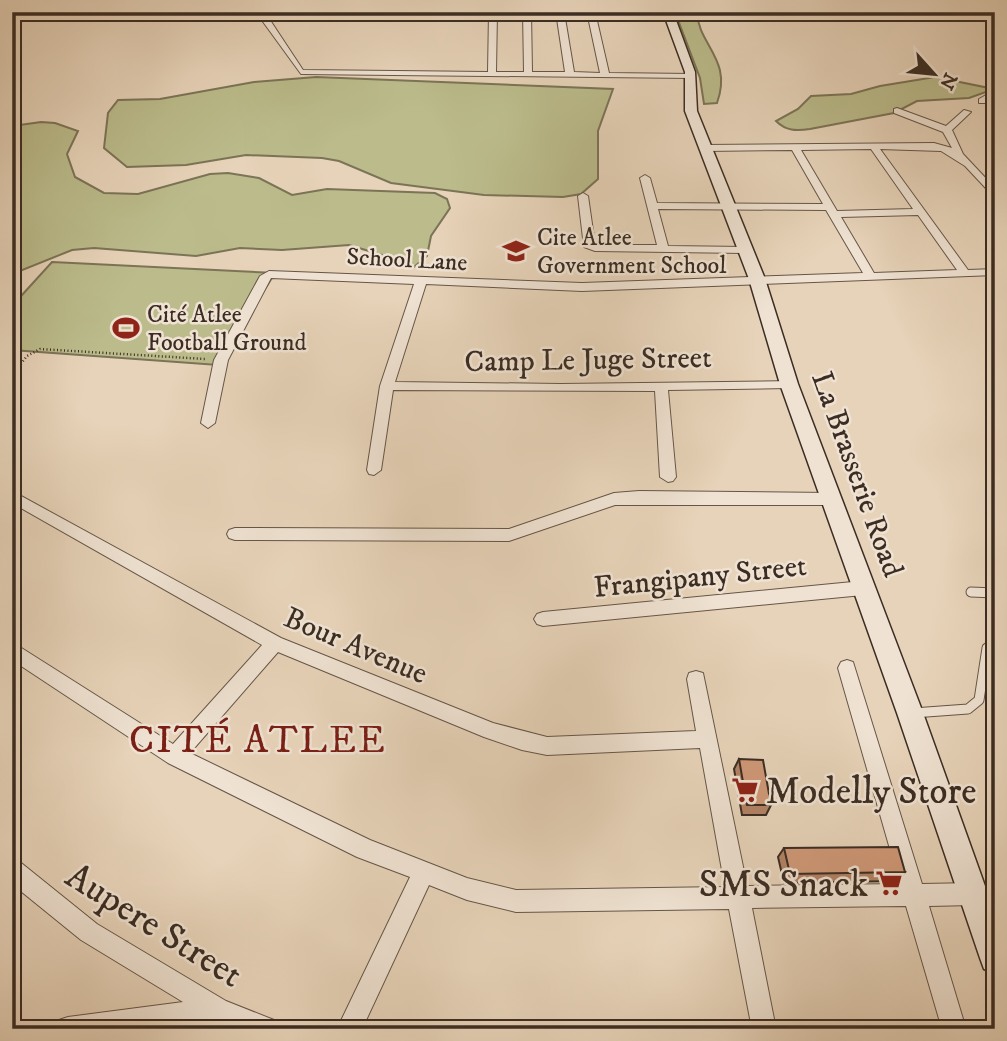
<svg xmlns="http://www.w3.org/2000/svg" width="1007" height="1041" viewBox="0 0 1007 1041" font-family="'IM FELL DW Pica',serif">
	<rect width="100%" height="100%" fill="#e7d3b9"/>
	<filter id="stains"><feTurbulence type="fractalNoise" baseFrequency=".00286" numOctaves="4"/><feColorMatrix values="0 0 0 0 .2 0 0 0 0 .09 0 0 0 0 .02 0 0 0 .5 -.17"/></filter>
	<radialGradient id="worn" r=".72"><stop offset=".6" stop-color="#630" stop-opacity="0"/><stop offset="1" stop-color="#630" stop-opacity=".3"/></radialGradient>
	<!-- green -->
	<g fill="#bbbb8b" stroke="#7b7457" stroke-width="2">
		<path d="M675 12H697C698 45 733 59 717 103L704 104 700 78Z"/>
		<polygon points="316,77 613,89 598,131 598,179 581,194 563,197 484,195 391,183 339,161 322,158 246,155 186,165 127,167 104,148 108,113 118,100 160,99 254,82"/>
		<path d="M935 77 989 88 986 92 969 98 917 101 894 113 810 129C796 131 786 131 776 121L798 109 811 96 851 94 880 86Z"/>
		<polygon points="41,122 55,123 78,131 67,154 75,177 104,193 138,194 210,174 228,173 259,178 292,195 327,189 435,193 447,199 450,208 431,236 427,256 414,267 392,264 382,255 349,245 282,250 240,248 196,256 94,248 72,250 15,273 12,272 12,126"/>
		<polygon points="52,262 275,273 218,365 12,350 12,306"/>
	</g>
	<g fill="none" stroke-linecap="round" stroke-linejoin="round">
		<!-- service casing -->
		<g stroke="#665648" stroke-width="11">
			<g id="service">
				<polyline points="971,592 995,593"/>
				<polyline points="913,713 968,709 979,700 987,648 995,643"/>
			</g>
		</g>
		<!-- minor casing -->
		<g stroke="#665648" stroke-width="2">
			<g id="minor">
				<polygon points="489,12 497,12 496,72 524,72 523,12 531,12 532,72 565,72 556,12 564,12 574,72 600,73 587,12 595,12 609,73 691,74 695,76 691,78 301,74 261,19 268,17 303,70 488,72"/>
				<polygon points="995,90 995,96 985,103 979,103 979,99"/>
				<path d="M897 108 946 126 964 110 971 112 952 130 963 154 995 188V198L965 166 941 151 880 149 968 270 995 269V275L582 291 426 284 395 382 561 384 794 381 796 384 789 388 668 390 676 477 673 481 668 482 660 477 655 391 393 390 381 470 374 475 369 474 367 470 380 386 414 284 271 278 228 360 215 423 208 428 201 423 214 360 260 276 269 271 582 283 863 273 826 210 658 209 668 246 745 247 751 250 745 253 595 251 584 247 578 196 583 193 588 196 595 245H657L640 178 645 175 650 178 657 203 823 204 792 150 705 151 700 148 705 145 934 143 952 148 943 132 894 113V109ZM871 149 913 209 837 211 801 150ZM918 215 957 270 874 273 841 217Z"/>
				<path d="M12 491 281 638 493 723 547 737 696 731 687 679 689 673 696 671 703 673 747 886 900 884 838 668 841 662 847 660 853 662 922 884 974 883 982 886 985 894 982 902 974 905 929 906 966 1029H942L906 906 752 908 776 1029H752L729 909 516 912 467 900 429 885 362 1029H337L410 877 357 857 168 763 12 660V642L173 744 262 645 12 503ZM278 652 484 737 522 750 547 755 700 748 725 887 516 890 467 878 370 840 190 753Z"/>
				<polygon points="639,491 831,493 839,499 831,505 615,505 509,541 235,540 229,538 227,534 229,530 235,528 509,529 614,493"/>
				<polygon points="863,581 869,583 871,588 869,593 863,595 543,626 537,624 534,619 537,614 543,612"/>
				<polygon points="12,859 20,862 97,924 226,1001 274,1020 277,1029 236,1029 218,1021 160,1029 56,1029 59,1020 68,1017 183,1002 81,940 12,884"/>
			</g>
		</g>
		<!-- secondary casing -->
		<g stroke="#3b2d23" stroke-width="3">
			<polygon id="secondary" points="663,12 673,12 695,72 697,111 765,279 798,384 923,713 995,914 995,973 984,969 980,958 897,713 780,384 749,279 685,111 685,72"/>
		</g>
		<!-- path -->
		<polyline stroke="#3b2d23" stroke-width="2.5" stroke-dasharray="1 2.5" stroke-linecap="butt" points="12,375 27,356 40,349 205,359"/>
		<!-- service -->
		<use href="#service" stroke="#efe2d2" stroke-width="9"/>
		<!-- minor -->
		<use href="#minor" fill="#efe2d2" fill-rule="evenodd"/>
		<!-- secondary -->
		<use href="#secondary" fill="#efe2d2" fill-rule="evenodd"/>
	</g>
	<!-- wall -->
	<g fill="#b28366" stroke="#3b2d23" stroke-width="2">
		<polygon points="739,759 771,805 766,815 742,815 734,769"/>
		<polygon points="784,848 905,872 897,881 784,883 778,857"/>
	</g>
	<!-- building -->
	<g fill="#cf9877" stroke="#3b2d23" stroke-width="2">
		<polygon points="739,759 763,760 771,805 747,805"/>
		<polygon points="898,847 905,872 790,874 784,848"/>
	</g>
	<!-- icons -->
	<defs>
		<g id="school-bare" transform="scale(2.1)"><path d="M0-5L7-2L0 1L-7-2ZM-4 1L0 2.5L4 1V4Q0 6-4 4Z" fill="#8f2418" stroke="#efe2d2" stroke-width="2.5" paint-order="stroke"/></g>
		<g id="stadium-bare" transform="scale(2.1)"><path d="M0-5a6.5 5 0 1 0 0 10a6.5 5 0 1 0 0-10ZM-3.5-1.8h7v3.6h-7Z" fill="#8f2418" stroke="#efe2d2" stroke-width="2.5" paint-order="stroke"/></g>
		<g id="supermarket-bare" transform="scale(2.1)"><path d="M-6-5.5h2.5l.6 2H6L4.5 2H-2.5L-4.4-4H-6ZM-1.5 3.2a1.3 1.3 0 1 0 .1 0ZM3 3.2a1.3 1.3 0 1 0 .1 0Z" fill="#8f2418" stroke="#efe2d2" stroke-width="2.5" paint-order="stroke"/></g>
	</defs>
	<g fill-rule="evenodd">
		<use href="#school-bare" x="516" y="251"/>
		<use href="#stadium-bare" x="126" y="328"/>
		<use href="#supermarket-bare" x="745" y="790"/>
		<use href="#supermarket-bare" x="889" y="883"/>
	</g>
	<g text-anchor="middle" stroke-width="5" stroke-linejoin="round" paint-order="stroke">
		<!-- far-poi labels -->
		<g font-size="24" fill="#3b2d23" stroke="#efe2d2" text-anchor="start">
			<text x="537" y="245">Cite Atlee<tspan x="537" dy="28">Government School</tspan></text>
			<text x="147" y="322">Cité Atlee<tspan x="147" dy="28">Football Ground</tspan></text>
		</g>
		<!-- far-street labels -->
		<g font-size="24" fill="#3b2d23" stroke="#efe2d2">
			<text transform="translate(407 259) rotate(3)" y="8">School Lane</text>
		</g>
		<!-- street labels -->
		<g font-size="30" fill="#3b2d23" stroke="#efe2d2">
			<text transform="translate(588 359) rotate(-1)" y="10">Camp Le Juge Street</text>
			<text transform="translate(858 474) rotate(70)" y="10">La Brasserie Road</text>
			<text transform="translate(700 576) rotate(-6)" y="10">Frangipany Street</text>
			<text transform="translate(356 645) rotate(23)" y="10">Bour Avenue</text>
		</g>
		<!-- near-poi labels -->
		<g font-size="37" fill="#3b2d23" stroke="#efe2d2" text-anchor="start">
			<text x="766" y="803">Modelly Store</text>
			<text x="868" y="896" text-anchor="end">SMS Snack</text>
		</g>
		<!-- near-street labels -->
		<g font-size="37" fill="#3b2d23" stroke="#efe2d2">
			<text transform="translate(155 924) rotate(32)" y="13">Aupere Street</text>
		</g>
		<!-- near-neighbourhood labels -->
		<g font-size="38" letter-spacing="2" fill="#7a1f14" stroke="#efe2d2">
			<text x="258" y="752">CITÉ ATLEE</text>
		</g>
	</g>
	<!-- margin -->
	<rect width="1007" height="1041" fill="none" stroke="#e7d3b9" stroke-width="42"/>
	<rect x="14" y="14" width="979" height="1013" fill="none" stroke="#3b2d23" stroke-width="3.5"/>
	<rect x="21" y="21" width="965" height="999" fill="none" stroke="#3b2d23" stroke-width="2"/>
	<!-- north arrow -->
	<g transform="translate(934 74) rotate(117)" stroke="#efe2d2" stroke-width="5" paint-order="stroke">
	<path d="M0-5L12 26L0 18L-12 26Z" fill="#3b2d23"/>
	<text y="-10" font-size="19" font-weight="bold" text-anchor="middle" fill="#3b2d23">N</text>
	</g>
	<rect width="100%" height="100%" filter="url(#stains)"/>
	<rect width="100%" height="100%" fill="url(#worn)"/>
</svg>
